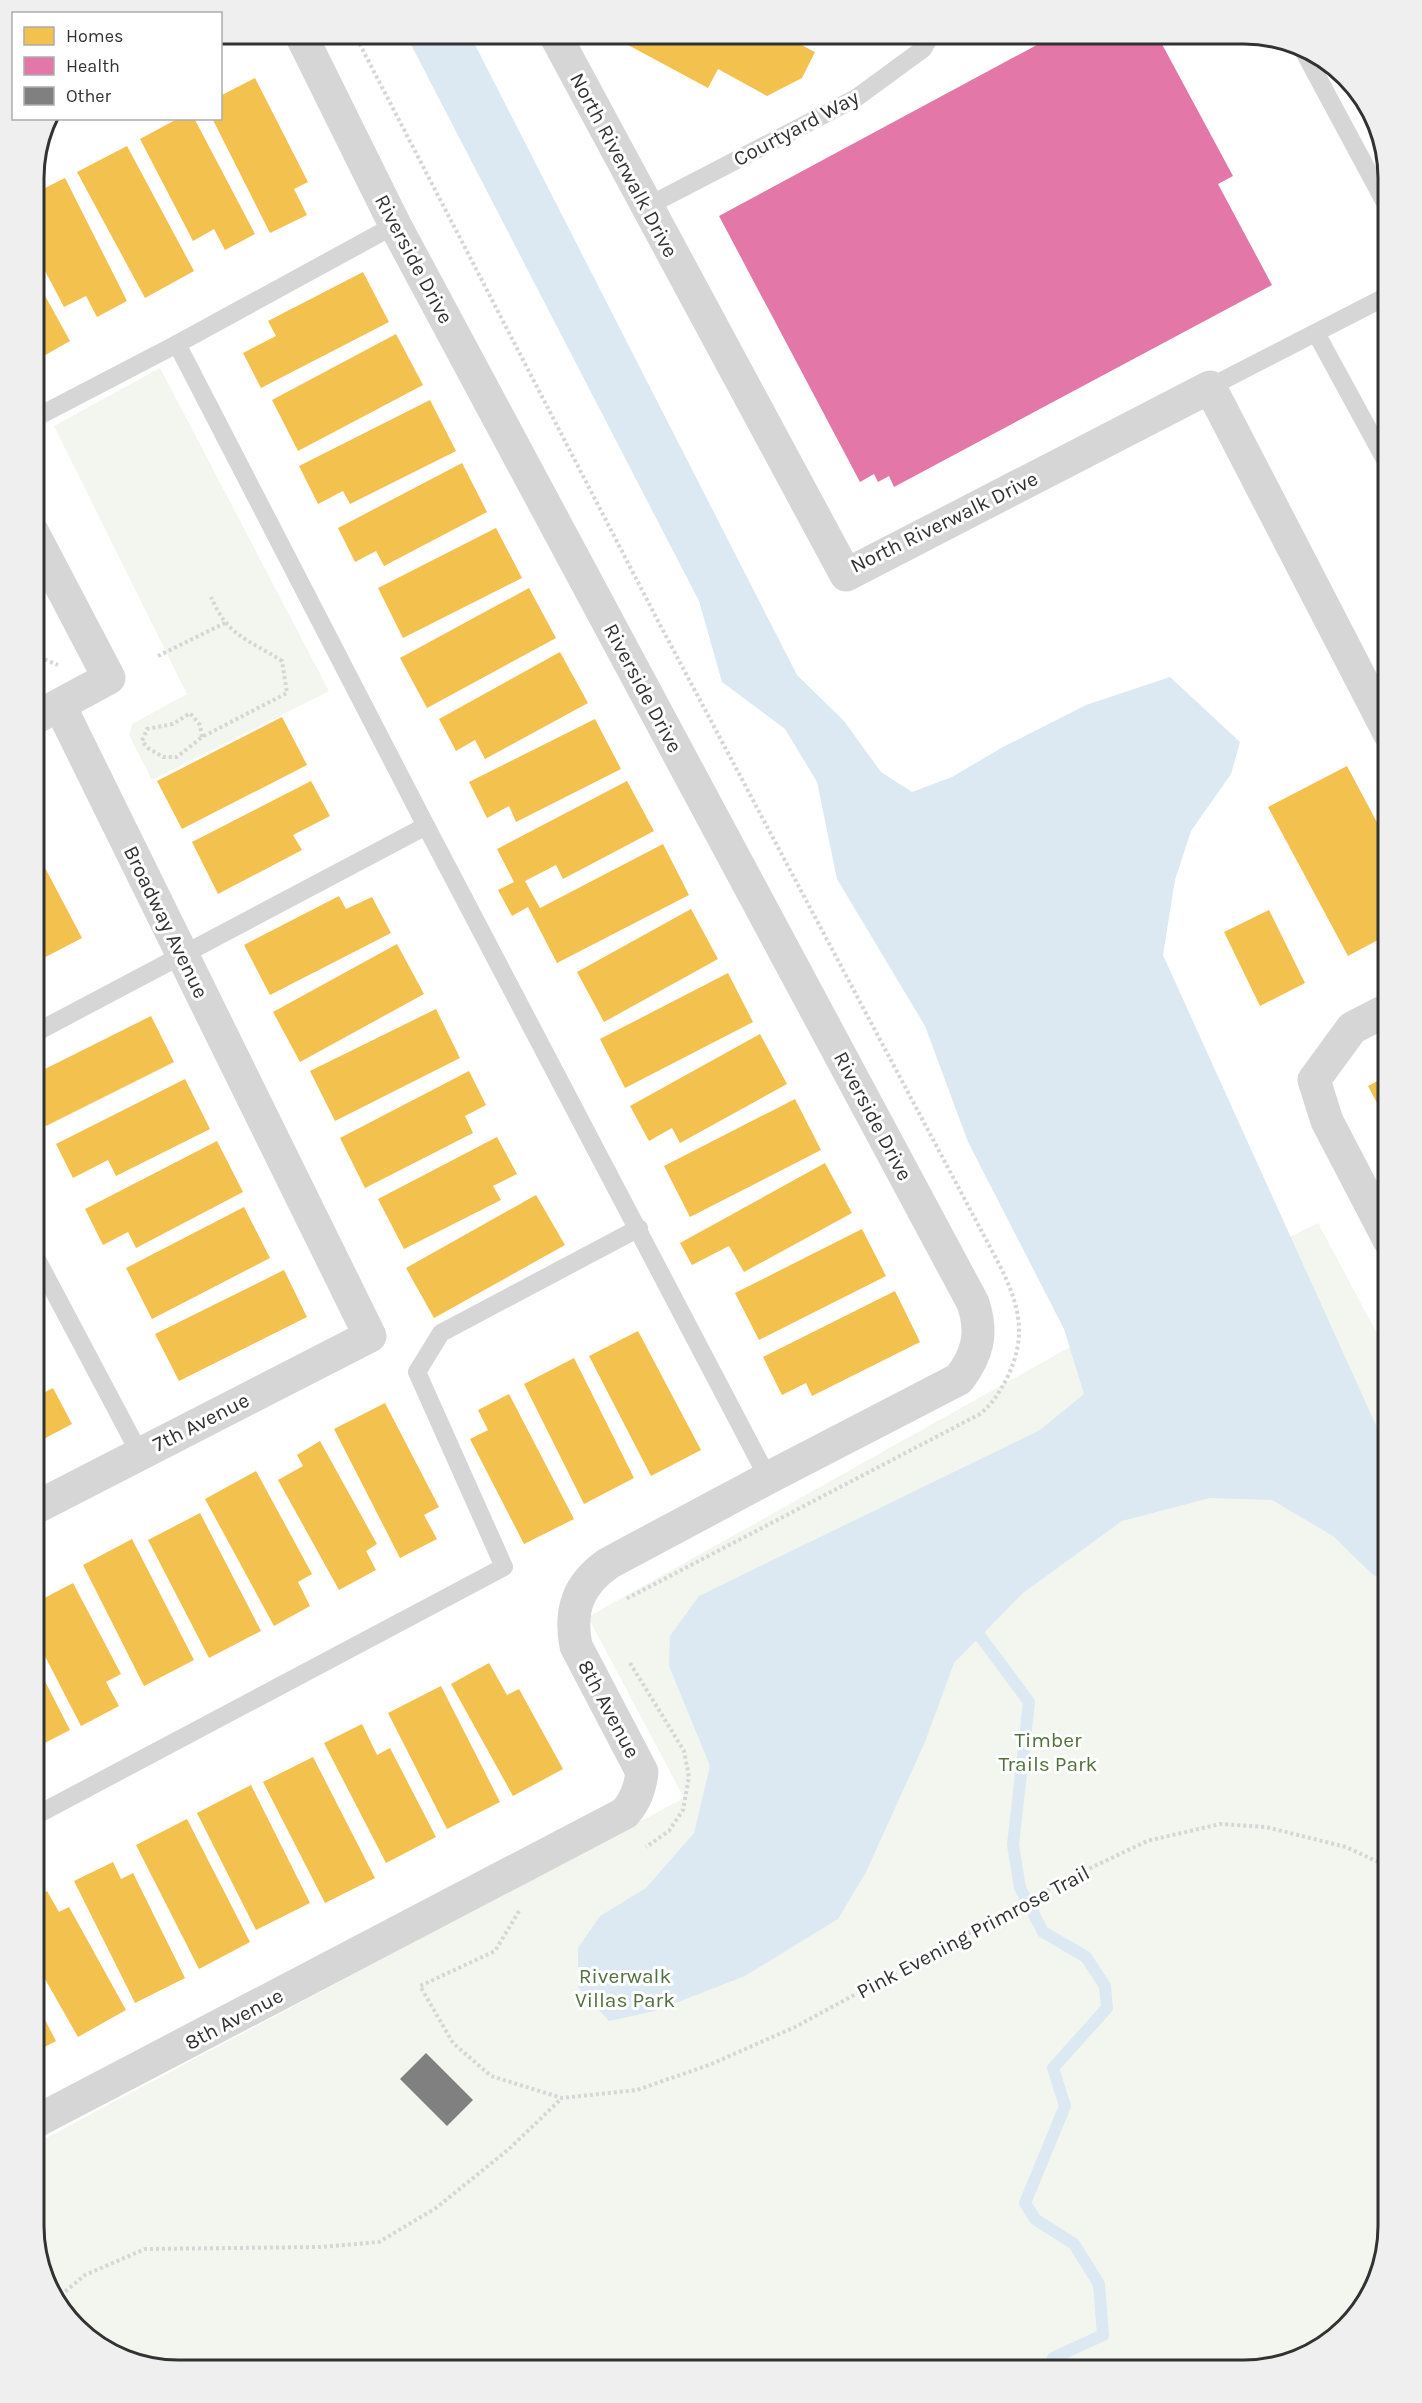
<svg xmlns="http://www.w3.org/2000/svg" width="1422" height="2403" viewBox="0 0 1422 2403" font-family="Karla,sans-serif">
	<rect width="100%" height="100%" fill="#fff"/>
	<!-- green -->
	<g fill="#f2f6ee">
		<polygon points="160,368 329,691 152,780 129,735 132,724 187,694 54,426"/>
		<polygon points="1318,1223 1389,1356 1389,2226 1365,2306 1308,2355 1245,2370 168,2370 97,2346 48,2289 33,2226 33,2145 684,1798 588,1617 1077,1343"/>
	</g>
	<!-- water -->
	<polygon fill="#dce9f3" points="405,33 469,33 797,675 844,721 881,772 912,792 952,777 1003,747 1086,705 1170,677 1240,742 1231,774 1191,831 1175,880 1163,955 1389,1454 1389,1585 1372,1574 1333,1536 1272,1500 1210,1498 1122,1521 1023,1593 954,1663 925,1742 866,1872 838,1919 745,1976 655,2011 609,2021 578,1987 578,1948 600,1916 646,1888 694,1833 710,1766 669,1666 670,1636 699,1596 1040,1430 1084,1394 1064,1329 968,1142 925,1026 837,879 817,782 785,729 722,682 699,601"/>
	<!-- homes -->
	<g fill="#f2c14e">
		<polygon points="620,33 778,33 815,52 802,78 767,96 718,69 708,88 617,39"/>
		<polygon points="255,78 308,182 294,189 307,215 270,233 212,118 220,118 220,96"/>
		<polygon points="179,118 194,118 255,234 225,250 214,229 193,241 140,139"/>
		<polygon points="127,146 194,271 145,298 77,172"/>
		<polygon points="65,178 127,301 97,317 86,296 64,307 33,248 33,194"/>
		<polygon points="363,272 389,322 261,388 243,353 276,336 268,321"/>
		<polygon points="33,274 70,341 33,362"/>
		<polygon points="396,334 423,385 298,451 272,400"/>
		<polygon points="430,400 456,451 350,504 343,491 318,504 299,466"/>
		<polygon points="462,463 487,512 384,566 376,551 355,562 338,528"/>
		<polygon points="496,528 522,578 403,638 378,588"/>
		<polygon points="529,588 556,638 427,708 400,658"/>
		<polygon points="560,652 588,703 485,759 475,740 456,751 439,719"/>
		<polygon points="282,717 307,765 182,829 157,781"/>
		<polygon points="595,719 621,769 516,822 509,806 487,818 469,782"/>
		<polygon points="1347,766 1389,845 1389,934 1348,956 1268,807"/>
		<polygon points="311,781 330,816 293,835 302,850 218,894 192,842"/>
		<polygon points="627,781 654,831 563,879 556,865 525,881 540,908 663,844 689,895 557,963 528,907 512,916 498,890 514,882 497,849"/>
		<polygon points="33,845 82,938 34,963 33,961"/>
		<polygon points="339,896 346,909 372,897 391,933 270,995 244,945"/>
		<polygon points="691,909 718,959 604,1022 577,972"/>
		<polygon points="1269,910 1305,983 1260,1006 1224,932"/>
		<polygon points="397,944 424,994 300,1062 273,1012"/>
		<polygon points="728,973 753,1022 625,1088 600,1039"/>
		<polygon points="436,1009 460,1058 335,1121 310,1071"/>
		<polygon points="151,1016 174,1062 46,1126 33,1100 33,1075"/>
		<polygon points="760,1034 787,1084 680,1143 672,1128 649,1141 630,1106"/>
		<polygon points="469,1071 486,1105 465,1116 473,1133 365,1188 340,1138"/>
		<polygon points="1389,1075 1389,1125 1368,1086"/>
		<polygon points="185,1079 210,1129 116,1176 108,1160 73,1178 56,1144"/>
		<polygon points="795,1099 821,1150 690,1217 664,1166"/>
		<polygon points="497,1137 517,1174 493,1186 501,1200 404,1249 378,1199"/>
		<polygon points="217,1141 243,1192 136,1248 128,1232 103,1245 85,1209"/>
		<polygon points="825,1163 852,1213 744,1272 729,1246 692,1265 680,1243"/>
		<polygon points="536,1195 565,1245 434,1318 406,1268"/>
		<polygon points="244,1207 270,1258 152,1319 126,1268"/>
		<polygon points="862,1229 886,1276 759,1340 735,1293"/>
		<polygon points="284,1270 307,1317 179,1381 155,1334"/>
		<polygon points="895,1291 920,1342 812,1396 806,1383 782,1395 763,1357"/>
		<polygon points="638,1331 701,1450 651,1476 589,1356"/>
		<polygon points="33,1341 41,1355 33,1359"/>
		<polygon points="574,1358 634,1478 584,1504 524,1384"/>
		<polygon points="53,1388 72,1424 36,1443 44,1457 33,1462 33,1398"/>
		<polygon points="509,1394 574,1519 524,1544 470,1439 488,1430 478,1410"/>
		<polygon points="385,1403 439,1507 424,1515 437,1539 400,1558 334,1429"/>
		<polygon points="320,1441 377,1544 366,1551 376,1570 339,1590 278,1480 303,1466 297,1455"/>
		<polygon points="256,1471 312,1574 298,1582 310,1606 274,1626 205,1499"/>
		<polygon points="200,1513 261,1631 209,1658 148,1540"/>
		<polygon points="132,1539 194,1660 144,1686 83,1565"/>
		<polygon points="73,1583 121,1674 106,1682 119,1706 81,1726 33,1633 33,1604"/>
		<polygon points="33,1658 70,1730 33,1749"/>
		<polygon points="489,1663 507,1695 519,1689 563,1769 513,1796 451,1684"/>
		<polygon points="441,1686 500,1802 447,1829 388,1713"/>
		<polygon points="362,1724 377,1755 390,1748 436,1837 386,1863 324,1743"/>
		<polygon points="313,1757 375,1878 325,1903 263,1782"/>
		<polygon points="251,1785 310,1903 256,1930 197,1813"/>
		<polygon points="187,1819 250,1942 199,1969 136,1845"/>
		<polygon points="113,1862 121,1879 133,1873 185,1978 135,2003 74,1881"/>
		<polygon points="47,1891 59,1912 69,1907 126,2010 78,2037 33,1958 33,1899"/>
		<polygon points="33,1997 56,2041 33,2053"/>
	</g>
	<!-- health -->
	<polygon fill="#e377a8" points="1059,33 1156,33 1233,176 1218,184 1272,285 894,487 889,476 878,482 874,474 860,482 719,216"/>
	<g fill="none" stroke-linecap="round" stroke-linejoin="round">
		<!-- stream -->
		<polyline stroke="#dce9f3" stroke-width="12" points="977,1622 980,1636 1029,1702 1013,1845 1020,1888 1043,1932 1086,1957 1105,1986 1107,2008 1053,2068 1065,2106 1025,2203 1035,2219 1074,2244 1099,2284 1103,2335 1053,2358 1059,2370"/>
	</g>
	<!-- building -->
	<polygon fill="#808080" points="426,2053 473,2100 447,2126 400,2079"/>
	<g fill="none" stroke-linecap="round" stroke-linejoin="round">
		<!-- path -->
		<g stroke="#d6d6d6" stroke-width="4" stroke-dasharray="3 3" stroke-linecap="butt">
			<path d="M354 33 658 621 999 1264C1019 1304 1028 1335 1007 1378 999 1393 993 1403 980 1414L626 1599"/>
			<polyline points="158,656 225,623"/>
			<polyline points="39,657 58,665"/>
			<path d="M202 737 200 725 190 713 173 724 147 729 142 741 148 748 163 757H177L202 737 287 693 282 661C248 639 228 637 211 597"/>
			<polyline points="630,1663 684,1751 689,1777 683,1810 669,1831 646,1847"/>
			<polyline points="519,1911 495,1951 420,1986 453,2043 491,2076 562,2098 637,2090 709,2065 795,2027 1076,1875 1147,1841 1220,1824 1266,1827 1346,1847 1389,1867"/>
			<polyline points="56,2299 85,2275 145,2249 321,2247 379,2242 436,2208 509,2149 562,2098"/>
		</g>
		<!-- lane -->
		<g stroke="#d6d6d6" stroke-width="18">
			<polyline points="1303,50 1389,210"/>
			<polyline points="646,207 856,98 923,49 932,33"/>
			<polyline points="1316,333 1389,467"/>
			<polyline points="177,344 395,225"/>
			<polyline points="1210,387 1389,295"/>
			<polyline points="33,419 177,344 426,826 768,1478"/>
			<polyline points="33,1034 426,826"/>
			<polyline points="33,1252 140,1454"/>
			<polyline points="33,1817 504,1567 417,1372 441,1333 639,1228"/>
		</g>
		<!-- street -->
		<g stroke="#d6d6d6" stroke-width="33">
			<polyline points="554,33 846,575 1210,387 1389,733"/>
			<polyline points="33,719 109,678 33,533"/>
			<polyline points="1389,1240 1327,1121 1314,1080 1352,1028 1389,1009"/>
			<polyline points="33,1509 370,1336 60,706"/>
			<path d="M33 2123 625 1813C636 1800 640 1788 642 1772L576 1646C569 1610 578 1584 609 1563L768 1478 959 1379C978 1354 983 1333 973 1303L395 225 300 33"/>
		</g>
	</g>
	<g text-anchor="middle" stroke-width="6" stroke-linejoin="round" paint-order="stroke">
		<!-- street labels -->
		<g font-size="21" fill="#323232" stroke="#fff">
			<text transform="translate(796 128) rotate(-28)" y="7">Courtyard Way</text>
			<text transform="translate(624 165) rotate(62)" y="7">North Riverwalk Drive</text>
			<text transform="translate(414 259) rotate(62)" y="7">Riverside Drive</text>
			<text transform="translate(944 522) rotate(-26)" y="7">North Riverwalk Drive</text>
			<text transform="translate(643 688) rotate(62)" y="7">Riverside Drive</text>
			<text transform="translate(166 922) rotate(64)" y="7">Broadway Avenue</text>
			<text transform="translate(873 1116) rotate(62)" y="7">Riverside Drive</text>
			<text transform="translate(201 1422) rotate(-27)" y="7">7th Avenue</text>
			<text transform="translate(609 1709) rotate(62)" y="7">8th Avenue</text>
			<text transform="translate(973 1932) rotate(-28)" y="7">Pink Evening Primrose Trail</text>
			<text transform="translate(234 2019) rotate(-28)" y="7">8th Avenue</text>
		</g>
		<!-- park labels -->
		<g font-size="21" fill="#52703d" stroke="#fff">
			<text x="1048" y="1747">Timber<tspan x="1048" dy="24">Trails Park</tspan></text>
			<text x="625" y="1983">Riverwalk<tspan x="625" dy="24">Villas Park</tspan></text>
		</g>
	</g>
	<!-- crop -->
	<path d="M0 0H1422V2403H0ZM178 44H1244A134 134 0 0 1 1378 178V2226A134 134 0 0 1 1244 2360H178A134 134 0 0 1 44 2226V178A134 134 0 0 1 178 44Z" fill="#efefef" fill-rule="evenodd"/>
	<path fill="none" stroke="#323232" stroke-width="3" d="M178 44H1244A134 134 0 0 1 1378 178V2226A134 134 0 0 1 1244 2360H178A134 134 0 0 1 44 2226V178A134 134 0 0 1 178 44Z"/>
	<!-- legend -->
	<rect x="12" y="12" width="210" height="108" fill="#ffffff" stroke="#adadad" stroke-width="1.5"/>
	<rect x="24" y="27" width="30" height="18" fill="#f2c14e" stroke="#adadad" stroke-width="1.5"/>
	<text x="66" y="42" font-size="18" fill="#323232">Homes</text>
	<rect x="24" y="57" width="30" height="18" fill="#e377a8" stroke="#adadad" stroke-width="1.5"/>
	<text x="66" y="72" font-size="18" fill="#323232">Health</text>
	<rect x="24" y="87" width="30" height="18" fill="#808080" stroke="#adadad" stroke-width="1.5"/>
	<text x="66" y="102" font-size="18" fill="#323232">Other</text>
</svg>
